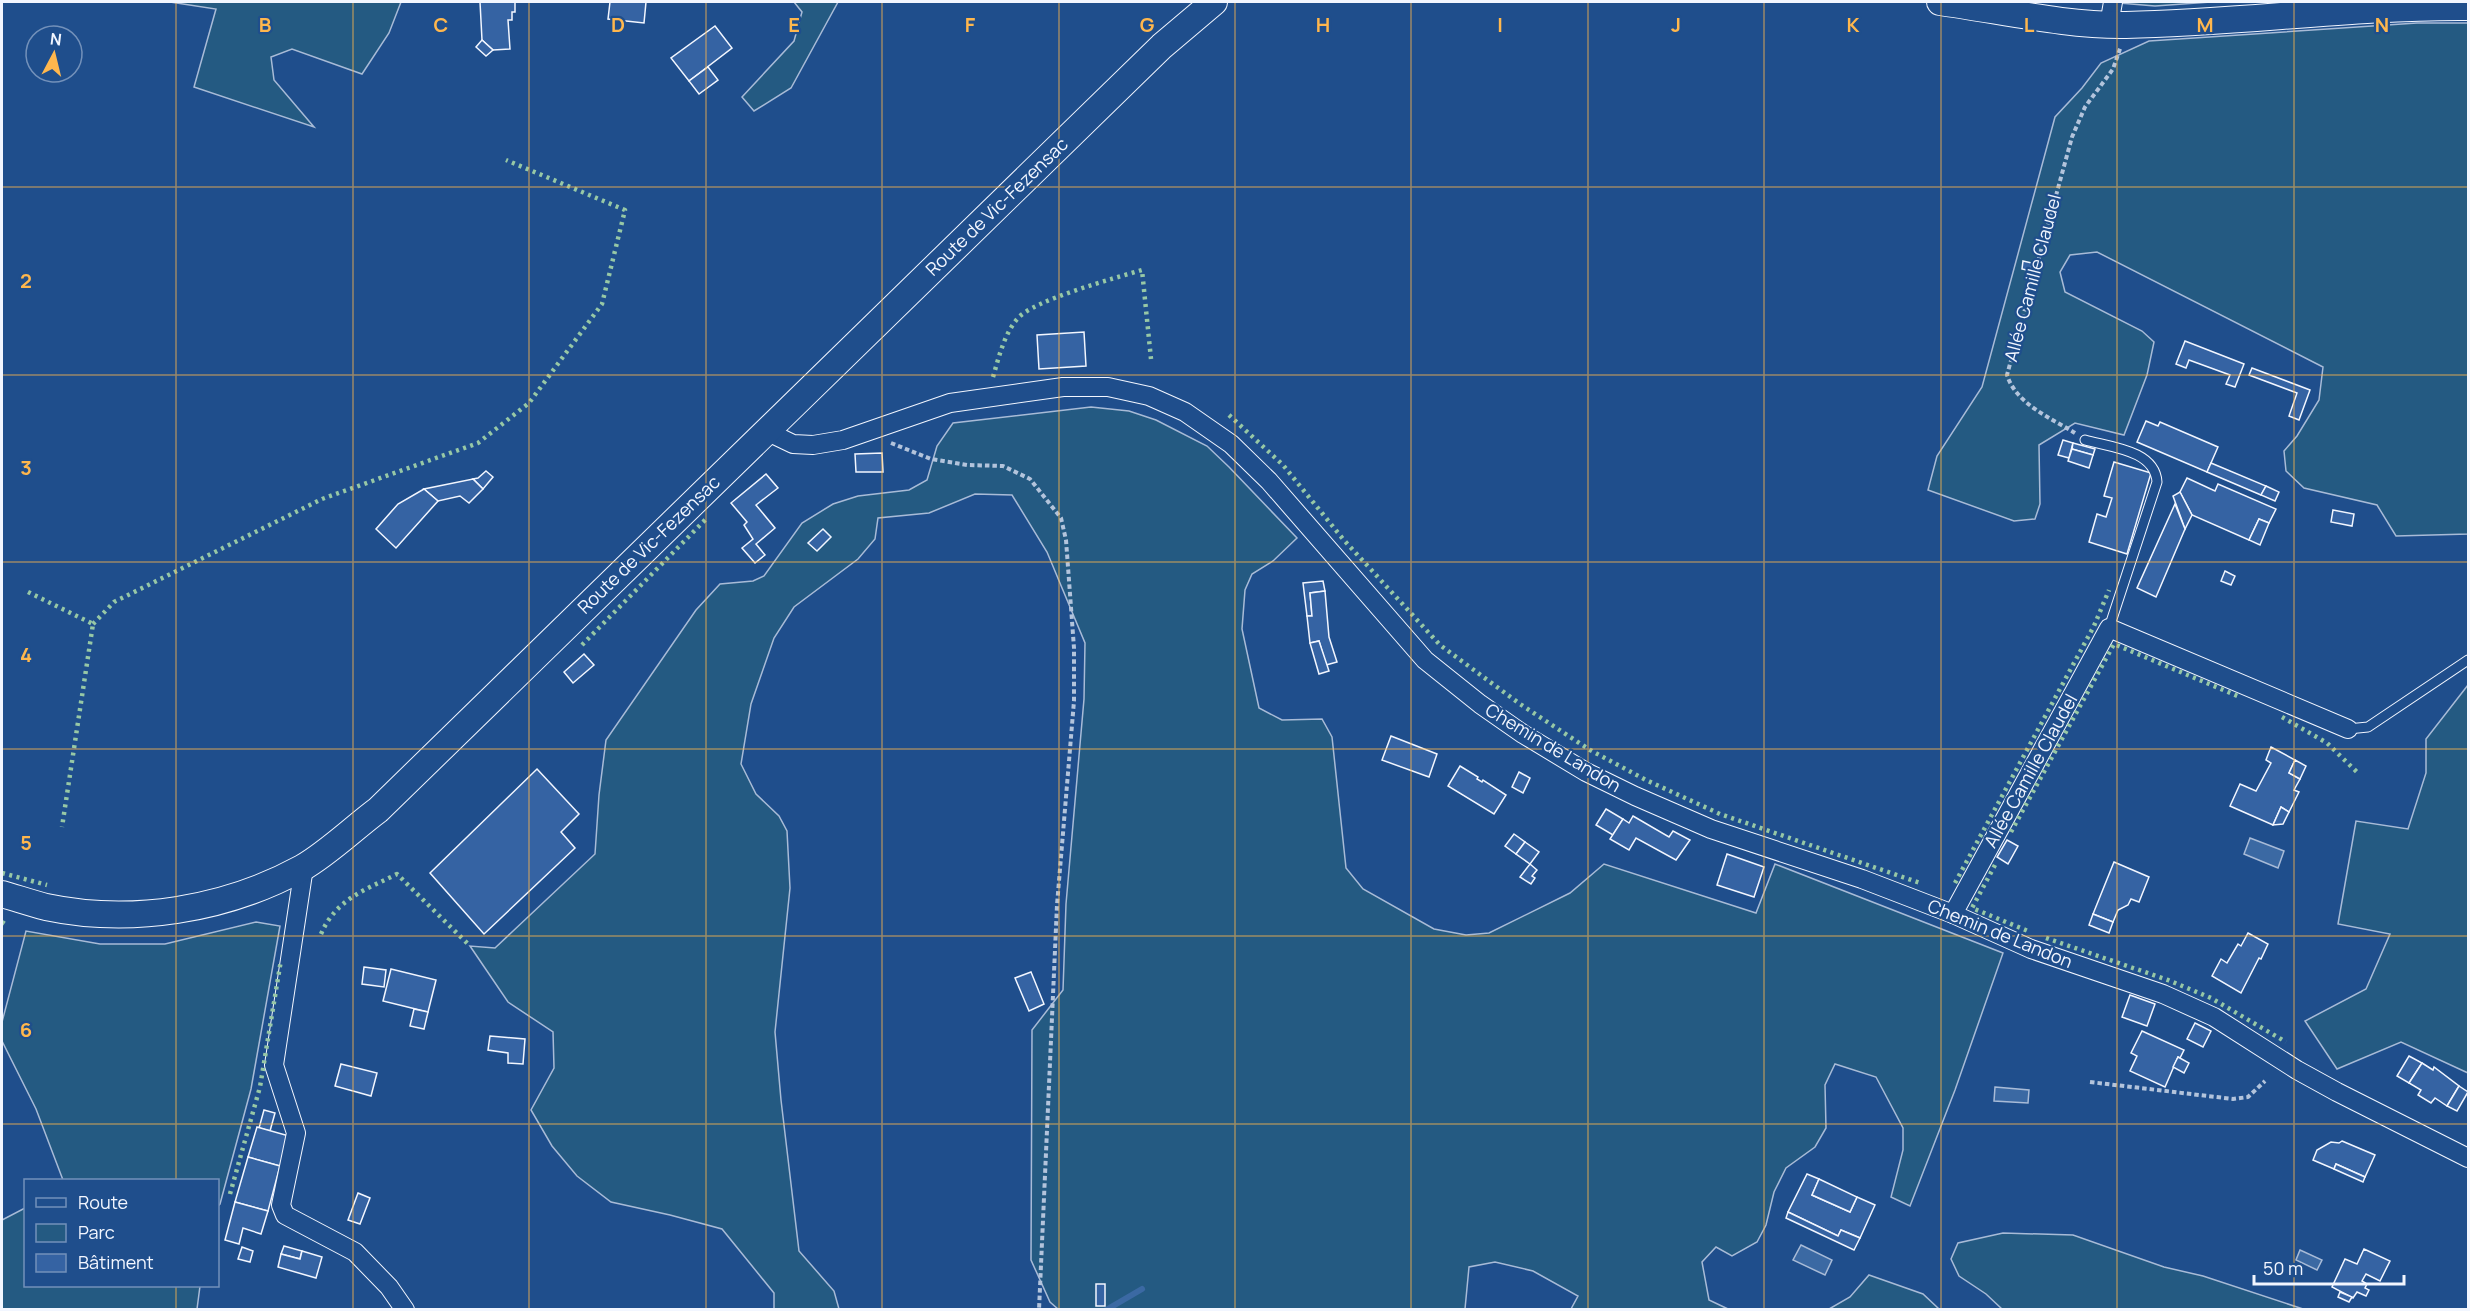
<svg xmlns="http://www.w3.org/2000/svg" width="2470" height="1311" viewBox="0 0 2470 1311" font-family="Manrope,sans-serif">
	<rect width="100%" height="100%" fill="#1f4e8c"/>
	<!-- green -->
	<g fill="#245a82" stroke="#a8bbd7" stroke-width="1.5">
		<polygon points="170,2 401,2 389,33 362,74 292,49 271,57 274,80 314,127 194,87 216,9"/>
		<polygon points="794,2 838,2 791,88 754,111 742,97 794,41 802,12"/>
		<polygon points="2107,2 2211,2 2155,6"/>
		<polygon points="2417,23 2468,23 2468,534 2396,536 2377,505 2304,488 2286,471 2284,451 2297,436 2319,400 2323,367 2097,252 2070,255 2060,272 2065,292 2142,331 2154,342 2147,375 2124,435 2075,423 2039,445 2040,504 2035,519 2014,521 1928,490 1937,456 1982,387 2055,117 2082,88 2101,63 2149,41"/>
		<polygon points="1091,407 1129,411 1156,420 1207,446 1229,467 1297,538 1273,561 1252,574 1245,590 1242,629 1259,708 1282,720 1322,719 1332,737 1346,868 1363,889 1434,929 1466,935 1489,933 1570,893 1604,864 1756,913 1775,864 2003,953 1955,1090 1910,1206 1891,1197 1903,1150 1903,1128 1876,1077 1835,1064 1825,1085 1826,1128 1815,1147 1786,1168 1774,1192 1766,1225 1757,1242 1732,1256 1716,1247 1702,1262 1709,1300 1728,1309 1571,1309 1578,1296 1533,1271 1495,1262 1469,1267 1465,1309 1058,1309 1050,1302 1031,1260 1032,1030 1063,990 1066,904 1084,699 1085,643 1047,552 1012,495 975,494 929,513 878,518 875,539 858,559 794,607 774,638 751,704 741,764 756,794 779,816 787,831 790,888 775,1032 781,1100 799,1251 834,1291 839,1309 774,1309 774,1293 722,1229 670,1215 611,1202 577,1176 552,1146 531,1110 554,1068 553,1032 508,1002 470,946 495,948 595,854 599,795 606,740 696,610 720,584 753,581 764,576 802,523 833,504 858,496 909,490 927,480 937,446 953,423"/>
		<polygon points="2468,685 2468,1073 2401,1042 2337,1069 2305,1021 2366,989 2390,934 2338,924 2356,821 2408,829 2426,773 2426,739"/>
		<polygon points="256,922 280,926 251,1089 220,1204 218,1206 218,1180 63,1180 36,1109 2,1041 2,1022 26,931 100,944 165,944"/>
		<polygon points="25,1208 26,1286 200,1286 197,1309 2,1309 2,1220"/>
		<polygon points="2003,1233 2073,1235 2164,1267 2203,1276 2303,1309 2002,1309 1986,1294 1959,1276 1951,1259 1958,1243"/>
		<polygon points="1869,1275 1923,1294 1939,1309 1829,1309 1850,1297"/>
	</g>
	<!-- water -->
	<g fill="#3b69a3" stroke="#a8bbd7" stroke-width="1.5">
		<polygon points="2250,838 2284,851 2278,868 2244,854"/>
		<polygon points="1995,1087 2029,1090 2028,1103 1994,1101"/>
		<polygon points="1801,1245 1832,1260 1825,1275 1793,1260"/>
		<polygon points="2300,1250 2322,1260 2317,1270 2296,1260"/>
	</g>
	<g fill="none" stroke-linecap="round" stroke-linejoin="round">
		<!-- stream -->
		<polyline stroke="#3b69a3" stroke-width="6" points="1106,1310 1142,1289"/>
	</g>
	<!-- building -->
	<g fill="#3563a3" stroke="#f2f6ff" stroke-width="1.5">
		<polygon points="480,2 515,2 515,12 512,12 512,20 508,20 510,49 493,50 482,40"/>
		<polygon points="610,2 646,2 644,23 608,19"/>
		<polygon points="715,26 732,48 689,81 671,58"/>
		<polygon points="482,40 493,50 486,56 476,47"/>
		<polygon points="708,67 718,80 699,94 689,81"/>
		<polygon points="2023,261 2032,263 2031,271 2022,269"/>
		<polygon points="1084,332 1086,366 1039,369 1037,335"/>
		<polygon points="2185,341 2244,364 2235,387 2226,384 2230,375 2189,360 2186,368 2176,364"/>
		<polygon points="2252,368 2310,390 2299,420 2289,416 2297,393 2249,375"/>
		<polygon points="2146,421 2158,426 2160,422 2218,447 2207,472 2137,442"/>
		<polygon points="2063,440 2073,443 2069,458 2058,455"/>
		<polygon points="2073,443 2095,449 2093,455 2072,449"/>
		<polygon points="2072,449 2093,455 2089,468 2068,461"/>
		<polygon points="882,453 883,472 856,472 855,454"/>
		<polygon points="2114,462 2151,473 2127,554 2089,542 2097,514 2106,517 2112,498 2104,496"/>
		<polygon points="2211,463 2266,486 2261,495 2207,472"/>
		<polygon points="486,471 493,477 483,489 473,479 478,478"/>
		<polygon points="766,474 778,488 756,505 775,528 756,544 765,555 755,563 742,548 753,539 744,525 747,522 731,503"/>
		<polygon points="2187,478 2215,491 2218,484 2276,509 2269,523 2259,519 2249,540 2192,515 2180,492"/>
		<polygon points="473,479 483,489 469,503 460,496 438,501 424,489"/>
		<polygon points="2266,486 2279,492 2275,501 2261,495"/>
		<polygon points="424,489 438,501 396,548 376,529 398,504"/>
		<polygon points="2180,492 2192,515 2185,529 2173,496"/>
		<polygon points="2175,504 2185,529 2156,597 2137,588"/>
		<polygon points="2333,510 2354,514 2352,526 2331,522"/>
		<polygon points="2259,519 2269,523 2260,545 2249,540"/>
		<polygon points="823,529 831,537 817,551 808,543"/>
		<polygon points="2225,571 2235,576 2231,585 2221,581"/>
		<polygon points="1323,581 1325,591 1310,593 1312,616 1307,616 1303,583"/>
		<polygon points="1325,591 1329,637 1337,662 1326,665 1319,641 1310,643 1307,616 1312,616 1310,593"/>
		<polygon points="1319,641 1329,671 1319,674 1310,643"/>
		<polygon points="584,654 594,665 573,683 564,672"/>
		<polygon points="1391,736 1437,754 1429,777 1382,760"/>
		<polygon points="2271,747 2295,760 2289,773 2300,779 2294,790 2299,792 2289,812 2281,807 2273,825 2230,806 2240,784 2256,791 2271,763 2266,760"/>
		<polygon points="2295,760 2306,766 2300,779 2289,773"/>
		<polygon points="1460,766 1478,777 1477,779 1482,782 1483,780 1506,795 1494,814 1448,786"/>
		<polygon points="537,769 579,814 561,832 575,848 484,934 430,873"/>
		<polygon points="1519,772 1530,778 1523,793 1512,787"/>
		<polygon points="2281,807 2289,812 2283,824 2273,825"/>
		<polygon points="1606,809 1623,819 1613,835 1596,825"/>
		<polygon points="1633,816 1669,837 1673,831 1690,840 1676,860 1636,838 1629,850 1610,839 1623,819 1629,823"/>
		<polygon points="1514,834 1525,842 1516,854 1505,846"/>
		<polygon points="2007,840 2018,846 2008,864 1997,857"/>
		<polygon points="1525,842 1539,852 1530,864 1516,854"/>
		<polygon points="1727,854 1764,867 1754,897 1717,885"/>
		<polygon points="2114,862 2149,877 2139,902 2131,899 2128,905 2118,910 2113,922 2093,914"/>
		<polygon points="1530,864 1537,870 1532,876 1535,878 1531,884 1520,877"/>
		<polygon points="2093,914 2113,922 2109,933 2089,925"/>
		<polygon points="2248,933 2268,944 2261,959 2259,958 2241,993 2212,976 2221,959 2227,963 2238,944 2241,946"/>
		<polygon points="364,967 386,970 384,987 362,984"/>
		<polygon points="391,969 436,980 428,1012 383,1001"/>
		<polygon points="1031,972 1044,1004 1029,1011 1015,978"/>
		<polygon points="2130,995 2155,1004 2147,1026 2122,1017"/>
		<polygon points="414,1009 428,1012 424,1029 410,1026"/>
		<polygon points="2195,1023 2211,1031 2203,1047 2187,1039"/>
		<polygon points="2142,1031 2184,1050 2180,1058 2178,1057 2165,1087 2130,1071 2137,1056 2131,1053"/>
		<polygon points="490,1036 525,1039 523,1064 508,1063 508,1053 488,1050"/>
		<polygon points="2409,1056 2422,1063 2409,1083 2397,1076"/>
		<polygon points="2178,1057 2189,1063 2184,1073 2173,1067"/>
		<polygon points="2422,1063 2433,1070 2434,1067 2459,1086 2447,1106 2435,1098 2431,1103 2418,1095 2421,1090 2409,1083"/>
		<polygon points="341,1064 377,1073 371,1096 335,1086"/>
		<polygon points="2459,1086 2468,1092 2457,1111 2447,1106"/>
		<polygon points="264,1110 275,1113 270,1131 259,1128"/>
		<polygon points="257,1127 289,1136 280,1166 248,1157"/>
		<polygon points="2342,1141 2375,1155 2365,1177 2336,1164 2334,1169 2313,1160 2317,1150 2331,1142 2339,1143"/>
		<polygon points="248,1157 280,1166 268,1211 235,1202"/>
		<polygon points="2336,1164 2365,1177 2363,1182 2334,1169"/>
		<polygon points="1807,1174 1819,1179 1812,1195 1850,1212 1857,1197 1875,1205 1860,1238 1841,1230 1838,1236 1788,1212"/>
		<polygon points="1819,1179 1857,1197 1850,1212 1812,1195"/>
		<polygon points="358,1193 370,1198 360,1224 348,1220"/>
		<polygon points="235,1202 268,1211 261,1234 243,1228 239,1244 225,1240"/>
		<polygon points="1788,1212 1838,1236 1841,1230 1860,1238 1854,1250 1786,1218"/>
		<polygon points="284,1246 302,1251 300,1259 281,1254"/>
		<polygon points="242,1247 253,1251 250,1262 238,1259"/>
		<polygon points="2364,1249 2390,1261 2380,1281 2366,1274 2362,1281 2367,1284 2365,1288 2369,1290 2366,1296 2357,1292 2353,1298 2332,1287 2345,1259 2357,1264"/>
		<polygon points="302,1251 322,1257 316,1278 278,1267 281,1254 300,1259"/>
		<rect x="1096" y="1284" width="9" height="22"/>
		<polygon points="2340,1292 2352,1297 2349,1302 2338,1297"/>
	</g>
	<g fill="none" stroke-linecap="round" stroke-linejoin="round">
		<!-- service casing -->
		<g stroke="#f2f6ff" stroke-width="11">
			<g id="service">
				<path d="M2085 440C2110 447 2155 450 2157 482L2109 628"/>
				<polyline points="2348,729 2368,727 2468,660"/>
			</g>
		</g>
		<!-- minor casing -->
		<g stroke="#f2f6ff" stroke-width="20">
			<g id="minor">
				<polyline points="2109,25 2113,2"/>
				<polyline points="766,431 793,444 813,445 843,440 950,403 1063,387 1108,387 1149,396 1185,412 1231,444 1269,481 1425,660 1480,704 1523,734 1586,772 1635,796 1711,829 1862,879 1953,914 2031,949 2163,994 2214,1017 2297,1070 2337,1092 2468,1158"/>
				<polyline points="304,867 274,1065 296,1133 281,1205 285,1215 355,1252 389,1287 405,1310"/>
				<polyline points="1953,914 2109,628 2348,729"/>
			</g>
		</g>
		<!-- secondary casing -->
		<g stroke="#f2f6ff" stroke-width="28">
			<g id="secondary">
				<path d="M1940 2C1999 10 2067 26 2126 25 2240 23 2354 6 2468 7"/>
				<path d="M2 894C16 898 31 903 46 907 131 925 225 910 302 868 327 854 355 827 378 810L1162 46 1214 2"/>
			</g>
		</g>
		<!-- path -->
		<g stroke="#b3c4dc" stroke-width="4" stroke-dasharray="4.5 3" stroke-linecap="butt">
			<path d="M2075 433C2051 418 2016 404 2007 375L2072 137 2085 107 2113 69 2121 46"/>
			<polyline points="891,443 931,459 967,465 1003,466 1030,479 1061,518 1066,540 1074,648 1074,701 1057,905 1039,1310"/>
			<polyline points="2090,1082 2233,1099 2248,1097 2265,1081"/>
		</g>
		<!-- service -->
		<use href="#service" stroke="#1f4e8c" stroke-width="9"/>
		<!-- minor -->
		<use href="#minor" stroke="#1f4e8c" stroke-width="18"/>
		<!-- secondary -->
		<use href="#secondary" stroke="#1f4e8c" stroke-width="26"/>
		<!-- hedge -->
		<g stroke="#97c8a6" stroke-width="4.5" stroke-dasharray="3 4.5" stroke-linecap="butt">
			<path d="M993 377C999 357 1004 334 1018 318 1034 300 1115 278 1142 270L1151 359"/>
			<polyline points="1229,415 1283,465 1343,539 1440,645 1520,704 1590,750 1646,780 1720,814 1920,883"/>
			<polyline points="28,592 93,624 62,827"/>
			<polyline points="93,624 114,602 322,499 478,443 529,403 602,304 625,210 506,160"/>
			<polyline points="582,645 708,517"/>
			<polyline points="2282,717 2327,743 2359,774"/>
			<polyline points="2011,832 2114,644 2240,697"/>
			<polyline points="1995,865 1972,908 2028,931"/>
			<polyline points="2,873 47,885"/>
			<polyline points="1955,883 2094,626 2109,590"/>
			<polyline points="2,922 5,924"/>
			<path d="M321 934C336 899 365 890 397 874L470 946"/>
			<polyline points="2046,938 2168,980 2211,998 2286,1042"/>
			<polyline points="230,1194 260,1087 281,960"/>
		</g>
	</g>
	<!-- grid -->
	<path fill="none" stroke="#ffb74d" stroke-width="1.5" stroke-opacity="0.55" d="M176 2V1180M353 2V1310M529 2V1310M706 2V1310M882 2V1310M1059 2V1310M1235 2V1310M1411 2V1310M1588 2V1310M1764 2V1310M1941 2V1310M2117 2V1310M2294 2V1310M2 187H2468M2 375H2468M2 562H2468M2 749H2468M2 936H2468M2 1124H2468M176 1286V1310"/>
	<g text-anchor="middle" stroke-width="4.5" stroke-linejoin="round" paint-order="stroke">
		<!-- street labels -->
		<g font-size="18" fill="#f2f6ff" stroke="#1f4e8c">
			<text transform="translate(997 207) rotate(-44)" y="6">Route de Vic-Fezensac</text>
			<text transform="translate(2033 278) rotate(-75)" y="6">Allée Camille Claudel</text>
			<text transform="translate(649 545) rotate(-44)" y="6">Route de Vic-Fezensac</text>
			<text transform="translate(1553 748) rotate(31)" y="6">Chemin de Landon</text>
			<text transform="translate(2031 771) rotate(-61)" y="6">Allée Camille Claudel</text>
			<text transform="translate(2000 934) rotate(22)" y="6">Chemin de Landon</text>
		</g>
	</g>
	<g font-size="20" text-anchor="middle" font-weight="bold" fill="#ffb74d" stroke="#1f4e8c" stroke-width="4.5" stroke-linejoin="round" paint-order="stroke">
		<text x="265" y="32">B</text>
		<text x="441" y="32">C</text>
		<text x="618" y="32">D</text>
		<text x="794" y="32">E</text>
		<text x="970" y="32">F</text>
		<text x="1147" y="32">G</text>
		<text x="1323" y="32">H</text>
		<text x="1500" y="32">I</text>
		<text x="1676" y="32">J</text>
		<text x="1853" y="32">K</text>
		<text x="2029" y="32">L</text>
		<text x="2205" y="32">M</text>
		<text x="2382" y="32">N</text>
		<text x="26" y="288">2</text>
		<text x="26" y="475">3</text>
		<text x="26" y="662">4</text>
		<text x="26" y="850">5</text>
		<text x="26" y="1037">6</text>
	</g>
	<!-- border -->
	<rect width="2470" height="1311" fill="none" stroke="#f2f6ff" stroke-width="6"/>
	<!-- legend -->
	<rect x="24" y="1179" width="195" height="108" fill="#1f4e8c" stroke="#7391ba" stroke-width="1.5"/>
	<rect x="36" y="1198" width="30" height="9" fill="#1f4e8c" stroke="#7391ba" stroke-width="1.5"/>
	<text x="78" y="1209" font-size="18" fill="#f2f6ff">Route</text>
	<rect x="36" y="1224" width="30" height="18" fill="#245a82" stroke="#7391ba" stroke-width="1.5"/>
	<text x="78" y="1239" font-size="18" fill="#f2f6ff">Parc</text>
	<rect x="36" y="1254" width="30" height="18" fill="#3563a3" stroke="#7391ba" stroke-width="1.5"/>
	<text x="78" y="1269" font-size="18" fill="#f2f6ff">Bâtiment</text>
	<!-- north arrow -->
	<g transform="translate(54 54) rotate(7)"><circle r="28" fill="#1f4e8c" stroke="#7391ba" stroke-width="1.5"/>
	<path d="M0-4.5L10 22L0 15L-10 22Z" fill="#ffb74d"/>
	<text y="-9" font-size="16" font-weight="bold" text-anchor="middle" fill="#f2f6ff">N</text>
	</g>
	<!-- scale -->
	<path d="M2254 1275v9h150v-9" fill="none" stroke="#f2f6ff" stroke-width="3"/>
	<text x="2263" y="1275" font-size="18" fill="#f2f6ff" stroke="#1f4e8c" stroke-width="4.5" paint-order="stroke">50 m</text>
</svg>
